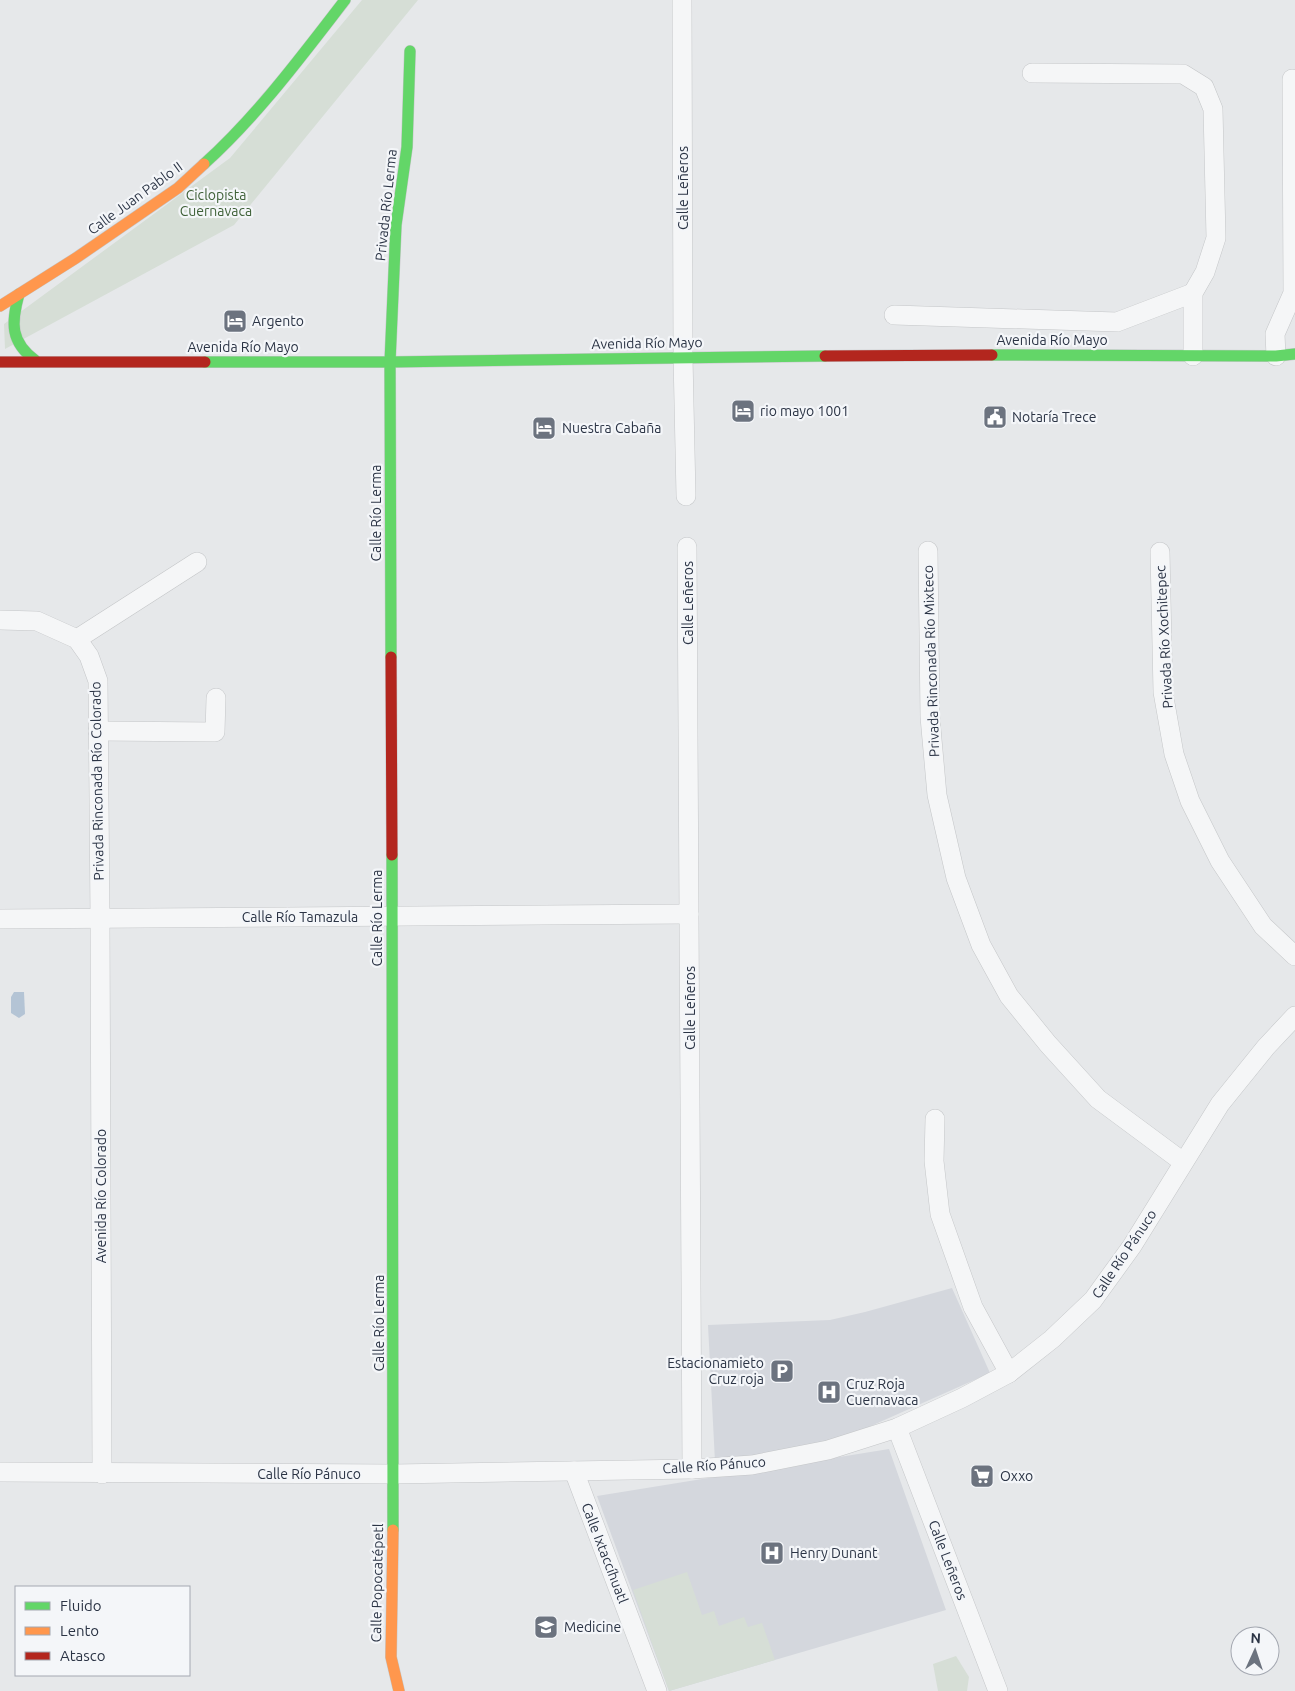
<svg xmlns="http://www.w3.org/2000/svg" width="1295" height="1691" viewBox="0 0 1295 1691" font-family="Ubuntu,sans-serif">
	<rect width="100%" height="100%" fill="#e6e8ea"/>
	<!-- built -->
	<g fill="#d4d7dd">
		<polygon points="952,1288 990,1373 835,1442 715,1462 708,1325 830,1320 865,1312"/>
		<polygon points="889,1449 946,1610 669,1691 597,1496"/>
	</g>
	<!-- green -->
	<g fill="#d6ded6">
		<polygon points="362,0 418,0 234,225 5,349 4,324 230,158"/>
		<polygon points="687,1572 702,1615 714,1611 719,1626 744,1617 748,1627 762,1623 775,1660 669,1691 633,1590"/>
		<polygon points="956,1656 969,1677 967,1691 938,1691 933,1664"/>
	</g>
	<!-- water -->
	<polygon fill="#b4c4d5" points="14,992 24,992 25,1014 19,1018 11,1013 11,997"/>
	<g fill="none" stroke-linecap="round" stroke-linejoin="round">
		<!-- street casing -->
		<g stroke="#c4c6c8" stroke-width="20">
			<g id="street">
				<polyline points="682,0 683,357 686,496"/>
				<polyline points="1032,73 1183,74 1204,87 1213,109 1216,238 1205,272 1193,293 1193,356"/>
				<polyline points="894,315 1117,322 1193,293"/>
				<polyline points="1276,356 1275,334 1293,293 1292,79"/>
				<polyline points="687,547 692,1469"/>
				<polyline points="928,551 930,717 937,795 956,878 981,945 1009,996 1048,1044 1098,1099 1183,1162"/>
				<polyline points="1160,552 1163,692 1174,754 1190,801 1220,861 1263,926 1295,956"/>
				<polyline points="0,620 37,621 77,639 89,656 98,681 100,918 102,1474"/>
				<polyline points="77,639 197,562"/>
				<polyline points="98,731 215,732 216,698"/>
				<polyline points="0,919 689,914"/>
				<polyline points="935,1119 934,1161 940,1214 973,1307 1009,1373"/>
				<polyline points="897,1428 998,1691"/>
				<polyline points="574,1471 657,1691"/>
				<polyline points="0,1472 394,1474 692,1469 752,1465 828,1450 897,1428 962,1398 1009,1373 1052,1339 1093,1300 1132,1246 1220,1104 1266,1047 1295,1016"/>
			</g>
		</g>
		<!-- fast casing -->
		<g stroke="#c4c6c8" stroke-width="12">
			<g id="fast">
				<path d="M204 164C258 115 301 57 345 0"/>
				<path d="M19 294C11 323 10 342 36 361"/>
				<polyline points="992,355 1276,356 1295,354"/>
				<polyline points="205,362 390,362 825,356"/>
				<polyline points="391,657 390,362 396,225 407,147 410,51"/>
				<polyline points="392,855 393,1530"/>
			</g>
		</g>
		<!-- slow casing -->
		<g stroke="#c4c6c8" stroke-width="12">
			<g id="slow">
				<polyline points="0,306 76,258 178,188 204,164"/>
				<polyline points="393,1530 391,1657 399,1691"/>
			</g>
		</g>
		<!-- jam casing -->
		<g stroke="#c4c6c8" stroke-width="12">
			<g id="jam">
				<polyline points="825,356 992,355"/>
				<polyline points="0,362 205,362"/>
				<polyline points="391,657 392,855"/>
			</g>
		</g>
		<!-- street -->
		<use href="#street" stroke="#f5f6f7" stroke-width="19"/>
		<!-- fast -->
		<use href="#fast" stroke="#63d668" stroke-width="11"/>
		<!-- slow -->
		<use href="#slow" stroke="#ff974d" stroke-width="11"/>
		<!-- jam -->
		<use href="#jam" stroke="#b3261e" stroke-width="11"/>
	</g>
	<!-- icons -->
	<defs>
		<g id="hotel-square" transform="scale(1.25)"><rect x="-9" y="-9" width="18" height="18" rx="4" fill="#6c737f" stroke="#f4f6f9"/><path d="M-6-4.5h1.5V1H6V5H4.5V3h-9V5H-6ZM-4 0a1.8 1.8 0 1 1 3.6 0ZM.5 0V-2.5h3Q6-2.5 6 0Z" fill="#fff"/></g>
		<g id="civic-square" transform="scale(1.25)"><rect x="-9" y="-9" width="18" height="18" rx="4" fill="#6c737f" stroke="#f4f6f9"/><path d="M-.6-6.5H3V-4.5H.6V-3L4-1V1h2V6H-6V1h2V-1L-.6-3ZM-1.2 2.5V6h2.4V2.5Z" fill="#fff"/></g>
		<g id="parking-square" transform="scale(1.25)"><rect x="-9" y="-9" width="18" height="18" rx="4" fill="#6c737f" stroke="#f4f6f9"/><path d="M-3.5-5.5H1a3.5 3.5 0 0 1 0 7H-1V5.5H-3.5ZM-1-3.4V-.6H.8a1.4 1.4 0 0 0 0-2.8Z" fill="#fff"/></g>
		<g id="hospital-square" transform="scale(1.25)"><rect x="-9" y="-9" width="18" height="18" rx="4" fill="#6c737f" stroke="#f4f6f9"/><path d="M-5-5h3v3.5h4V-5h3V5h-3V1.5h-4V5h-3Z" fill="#fff"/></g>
		<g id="supermarket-square" transform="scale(1.25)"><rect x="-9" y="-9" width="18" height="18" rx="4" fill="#6c737f" stroke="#f4f6f9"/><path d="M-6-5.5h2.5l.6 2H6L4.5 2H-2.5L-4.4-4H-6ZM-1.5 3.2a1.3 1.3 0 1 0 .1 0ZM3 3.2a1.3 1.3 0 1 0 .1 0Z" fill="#fff"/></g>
		<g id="university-square" transform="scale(1.25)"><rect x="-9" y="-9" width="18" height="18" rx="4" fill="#6c737f" stroke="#f4f6f9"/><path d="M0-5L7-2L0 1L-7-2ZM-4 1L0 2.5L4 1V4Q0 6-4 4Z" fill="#fff"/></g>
	</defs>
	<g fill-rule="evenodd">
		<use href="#hotel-square" x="235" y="321"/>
		<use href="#hotel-square" x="743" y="411"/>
		<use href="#civic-square" x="995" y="417"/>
		<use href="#hotel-square" x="544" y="428"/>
		<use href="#parking-square" x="782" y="1371"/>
		<use href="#hospital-square" x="829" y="1392"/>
		<use href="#supermarket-square" x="982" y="1476"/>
		<use href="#hospital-square" x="772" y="1553"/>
		<use href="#university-square" x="546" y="1627"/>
	</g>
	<g text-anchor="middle" stroke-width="4.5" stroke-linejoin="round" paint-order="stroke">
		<!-- street labels -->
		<g font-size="14" fill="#2b3445" stroke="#f4f6f9">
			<text transform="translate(683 188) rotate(-90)" y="5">Calle Leñeros</text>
			<text transform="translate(135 198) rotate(-36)" y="5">Calle Juan Pablo II</text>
			<text transform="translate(386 205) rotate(-84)" y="5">Privada Río Lerma</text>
			<text x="1052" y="345">Avenida Río Mayo</text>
			<text transform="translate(647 343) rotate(-1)" y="5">Avenida Río Mayo</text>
			<text x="243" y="352">Avenida Río Mayo</text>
			<text transform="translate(376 513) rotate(-90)" y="5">Calle Río Lerma</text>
			<text transform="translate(688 603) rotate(-90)" y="5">Calle Leñeros</text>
			<text transform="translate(1164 637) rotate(-93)" y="5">Privada Río Xochitepec</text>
			<text transform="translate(931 661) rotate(-92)" y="5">Privada Rinconada Río Mixteco</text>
			<text transform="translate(97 781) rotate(-91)" y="5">Privada Rinconada Río Colorado</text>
			<text x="300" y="922">Calle Río Tamazula</text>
			<text transform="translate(377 918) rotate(-90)" y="5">Calle Río Lerma</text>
			<text transform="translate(690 1008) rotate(-90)" y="5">Calle Leñeros</text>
			<text transform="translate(101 1196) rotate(-90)" y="5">Avenida Río Colorado</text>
			<text transform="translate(1124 1254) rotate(-56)" y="5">Calle Río Pánuco</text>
			<text transform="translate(379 1323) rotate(-90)" y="5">Calle Río Lerma</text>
			<text transform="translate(714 1465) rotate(-4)" y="5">Calle Río Pánuco</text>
			<text x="309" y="1479">Calle Río Pánuco</text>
			<text transform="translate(605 1553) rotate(69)" y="5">Calle Ixtaccíhuatl</text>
			<text transform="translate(948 1560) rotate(69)" y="5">Calle Leñeros</text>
			<text transform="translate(377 1583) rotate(-89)" y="5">Calle Popocatépetl</text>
		</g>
		<!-- park labels -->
		<g font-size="14" fill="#3f6138" stroke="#f4f6f9">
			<text x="216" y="200">Ciclopista<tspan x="216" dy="16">Cuernavaca</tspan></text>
		</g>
		<!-- poi labels -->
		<g font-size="14" fill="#2b3445" stroke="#f4f6f9" text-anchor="start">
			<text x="252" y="326">Argento</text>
			<text x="760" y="416">rio mayo 1001</text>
			<text x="1012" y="422">Notaría Trece</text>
			<text x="562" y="433">Nuestra Cabaña</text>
			<text x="764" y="1368" text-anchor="end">Estacionamieto<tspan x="764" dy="16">Cruz roja</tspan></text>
			<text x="846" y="1389">Cruz Roja<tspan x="846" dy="16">Cuernavaca</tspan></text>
			<text x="1000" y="1481">Oxxo</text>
			<text x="790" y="1558">Henry Dunant</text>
			<text x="564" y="1632">Medicine</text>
		</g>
	</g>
	<!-- legend -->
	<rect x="15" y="1586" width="175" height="90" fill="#f4f6f9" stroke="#a4a8b1"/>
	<rect x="25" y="1602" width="25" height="8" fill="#63d668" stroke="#a4a8b1"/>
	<text x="60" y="1611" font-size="15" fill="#2b3445">Fluido</text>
	<rect x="25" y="1627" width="25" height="8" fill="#ff974d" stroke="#a4a8b1"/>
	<text x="60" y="1636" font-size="15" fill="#2b3445">Lento</text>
	<rect x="25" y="1652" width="25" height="8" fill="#b3261e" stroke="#a4a8b1"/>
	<text x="60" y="1661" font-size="15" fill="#2b3445">Atasco</text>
	<!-- north arrow -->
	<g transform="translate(1255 1651) rotate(3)"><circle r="24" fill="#f4f6f9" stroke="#a4a8b1"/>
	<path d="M0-4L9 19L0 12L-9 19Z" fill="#6c737f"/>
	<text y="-8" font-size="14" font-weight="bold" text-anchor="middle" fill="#2b3445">N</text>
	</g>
</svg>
